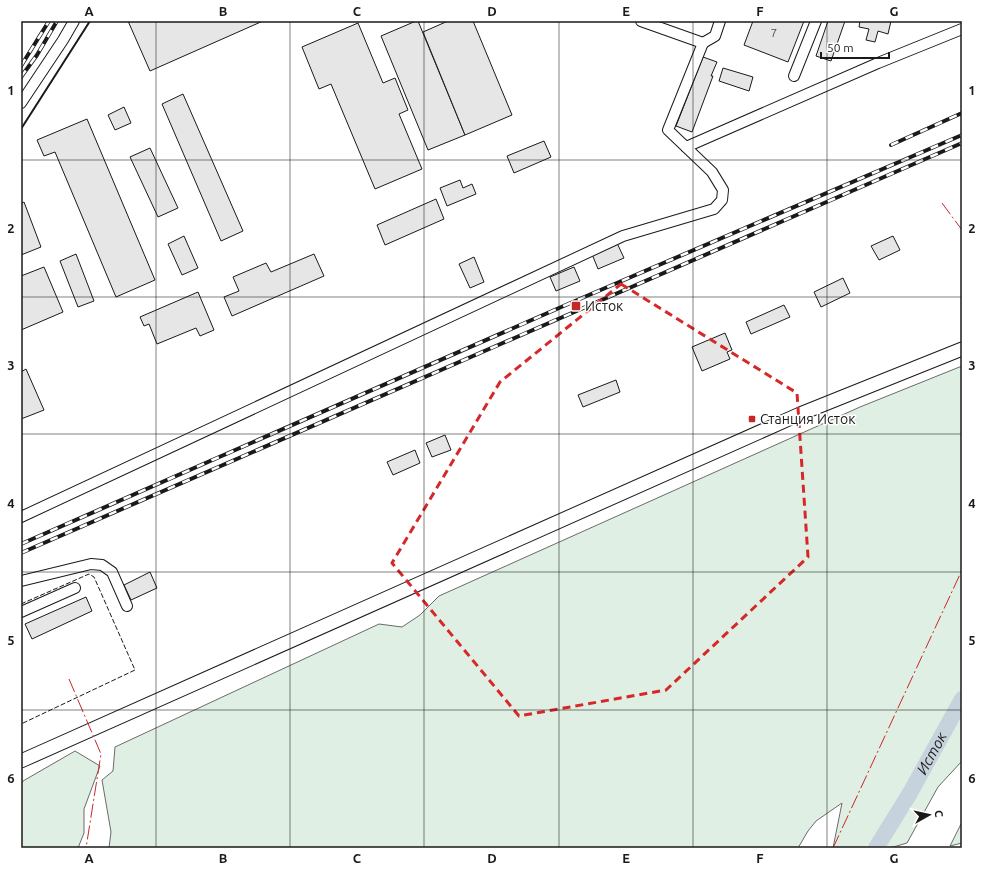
<svg xmlns="http://www.w3.org/2000/svg" width="983" height="869" viewBox="0 0 983 869" font-family="Ubuntu,sans-serif">
	<rect width="100%" height="100%" fill="#fff"/>
	<!-- green -->
	<g fill="#e0efe3" stroke="#6a6a6a">
		<polygon points="962,366 962,761 938,787 907,843 890,848 833,848 842,803 816,821 808,831 798,848 109,848 111,832 102,780 113,771 115,747 379,624 402,627 420,615 439,596 860,407"/>
		<polygon points="75,751 100,766 84,809 84,833 78,848 21,848 21,784 23,781"/>
		<polygon points="962,822 962,843 950,846"/>
	</g>
	<g fill="none" stroke-linecap="round" stroke-linejoin="round">
		<!-- river -->
		<path stroke="#c6d2dc" stroke-width="16" id="s1" d="M876 848 910 793 962 699"/>
	</g>
	<!-- building -->
	<g fill="#e6e6e6" stroke="#1a1a1a">
		<polygon points="128,21 263,21 150,71"/>
		<polygon points="416,21 418,21 465,135 428,150 381,36"/>
		<polygon points="448,21 473,21 512,115 465,135 423,32"/>
		<polygon points="753,21 804,21 788,62 744,45"/>
		<polygon points="828,21 845,21 831,61 816,56"/>
		<polygon points="860,21 891,21 888,34 878,31 875,42 866,40 869,29 859,27"/>
		<polygon points="358,23 383,83 395,78 408,110 399,114 422,169 375,189 331,84 319,89 302,47"/>
		<polygon points="703,57 717,62 711,76 713,76 692,132 676,126"/>
		<polygon points="723,68 753,77 749,91 719,81"/>
		<polygon points="183,94 243,231 221,241 162,104"/>
		<polygon points="124,107 131,123 115,130 108,115"/>
		<polygon points="87,119 155,280 116,297 55,152 44,156 37,140"/>
		<polygon points="544,141 551,157 514,173 507,156"/>
		<polygon points="150,148 178,208 158,217 130,157"/>
		<polygon points="460,180 463,188 472,184 476,194 447,206 440,188"/>
		<polygon points="436,199 444,219 385,245 377,225"/>
		<polygon points="24,202 41,247 21,255 21,204"/>
		<polygon points="184,236 198,268 182,275 168,244"/>
		<polygon points="893,236 900,250 879,260 871,246"/>
		<polygon points="617,243 624,258 598,269 592,254"/>
		<polygon points="76,254 94,301 78,307 60,261"/>
		<polygon points="314,254 324,276 232,316 224,297 239,291 233,277 266,263 271,272"/>
		<polygon points="474,257 484,282 470,288 459,264"/>
		<polygon points="44,267 63,312 21,330 21,276"/>
		<polygon points="574,267 580,281 556,291 550,277"/>
		<polygon points="843,278 850,293 821,307 814,292"/>
		<polygon points="198,292 214,330 200,336 196,328 157,344 149,324 144,326 140,317"/>
		<polygon points="784,305 790,317 751,334 746,322"/>
		<polygon points="725,333 732,350 727,352 730,359 702,371 692,347"/>
		<polygon points="26,369 44,410 21,419 21,372"/>
		<polygon points="616,380 620,392 583,407 578,395"/>
		<polygon points="445,435 451,450 432,457 426,443"/>
		<polygon points="415,450 420,463 393,475 387,462"/>
		<polygon points="150,572 157,588 131,600 124,585"/>
		<polygon points="86,597 92,611 32,639 25,624"/>
	</g>
	<g fill="none" stroke-linecap="round" stroke-linejoin="round">
		<!-- minor casing -->
		<g stroke="#1a1a1a" stroke-width="12">
			<g id="minor">
				<polyline points="641,21 703,43"/>
				<polyline points="794,76 816,21"/>
				<polyline points="21,103 63,40 74,21"/>
				<polyline points="686,147 878,63 962,29"/>
				<polyline points="21,517 623,236 714,209 722,200 723,190 712,172 668,130 703,43 715,36 720,21"/>
				<polyline points="21,581 91,564 102,565 112,572 127,606"/>
				<polyline points="21,612 75,588"/>
			</g>
		</g>
		<!-- major casing -->
		<g stroke="#1a1a1a" stroke-width="15">
			<polyline id="major" points="21,761 800,414 962,349"/>
		</g>
		<!-- minor -->
		<use href="#minor" stroke="#fff" stroke-width="10"/>
		<!-- major -->
		<use href="#major" stroke="#fff" stroke-width="13"/>
		<!-- rail casing -->
		<g stroke="#1a1a1a" stroke-width="4">
			<g id="rail">
				<polyline points="21,66 49,21"/>
				<polyline points="21,77 37,55 57,21"/>
				<polyline points="891,145 962,113"/>
				<polyline points="21,544 575,301 962,135"/>
				<polyline points="21,553 962,143"/>
			</g>
		</g>
		<!-- rail -->
		<use href="#rail" stroke="#fff" stroke-width="2.5" stroke-dasharray="8" stroke-linecap="butt"/>
		<!-- fence -->
		<polyline stroke="#1a1a1a" stroke-width="1" stroke-dasharray="5 2" stroke-linecap="butt" points="21,604 89,574 94,577 135,670 21,724"/>
		<!-- wall -->
		<polyline stroke="#1a1a1a" stroke-width="2" points="21,129 90,21"/>
		<!-- power -->
		<g stroke="#c62828" stroke-width="1" stroke-dasharray="14 3 2 3" stroke-linecap="butt">
			<polyline points="942,203 962,230"/>
			<polyline points="69,679 101,754 86,848"/>
			<polyline points="833,848 962,570"/>
		</g>
	</g>
	<!-- marked area -->
	<path fill="none" stroke="#d62828" stroke-width="3" stroke-dasharray="8 5" stroke-linejoin="round" d="M621 284 797 393 808 557 666 690 519 716 392 563 500 382Z"/>
	<!-- grid -->
	<path fill="none" stroke="#1a1a1a" stroke-width="1" stroke-opacity="0.55" d="M156 21V848M290 21V848M424 21V848M559 21V848M693 21V848M827 21V848M21 160H962M21 297H962M21 434H962M21 572H962M21 710H962"/>
	<!-- markers -->
	<g fill="#c62828" stroke="#fff" stroke-width="1.5">
		<rect x="571" y="301" width="10" height="10" rx="2"/>
		<rect x="748" y="415" width="8" height="8" rx="2"/>
	</g>
	<g text-anchor="middle" stroke-width="3" stroke-linejoin="round" paint-order="stroke">
		<!-- number labels -->
		<g font-size="12" fill="#4d4d4d">
			<text x="774" y="37">7</text>
		</g>
		<!-- poi labels -->
		<g font-size="14" fill="#1a1a1a" stroke="#fff" text-anchor="start">
			<text x="585" y="311">Исток</text>
			<text x="760" y="424">Станция Исток</text>
		</g>
		<!-- water labels -->
		<g font-size="15" font-style="italic" fill="#1a1a1a" stroke="#fff">
			<text dy="5" stroke="none"><textPath href="#s1" startOffset="110">Исток</textPath></text>
		</g>
	</g>
	<!-- border -->
	<rect width="983" height="869" fill="none" stroke="#ffffff" stroke-width="44"/>
	<!-- north arrow -->
	<g transform="translate(929 815) rotate(82)" stroke="#ffffff" stroke-width="3" paint-order="stroke">
	<path d="M0-3L7 15L0 10L-7 15Z" fill="#1a1a1a"/>
	<text y="-6" font-size="11" font-weight="bold" text-anchor="middle" fill="#1a1a1a">С</text>
	</g>
	<!-- scale -->
	<path d="M821 52v6h68v-6" fill="none" stroke="#1a1a1a" stroke-width="2"/>
	<text x="827" y="52" font-size="12" fill="#1a1a1a" stroke="#ffffff" stroke-width="3" paint-order="stroke">50 m</text>
	<rect x="22" y="22" width="939" height="825" fill="none" stroke="#1a1a1a" stroke-width="1.5"/>
	<g font-size="13" text-anchor="middle" font-weight="bold" fill="#1a1a1a">
		<text x="89" y="16">A</text>
		<text x="223" y="16">B</text>
		<text x="357" y="16">C</text>
		<text x="492" y="16">D</text>
		<text x="626" y="16">E</text>
		<text x="760" y="16">F</text>
		<text x="894" y="16">G</text>
		<text x="11" y="95">1</text>
		<text x="972" y="95">1</text>
		<text x="11" y="233">2</text>
		<text x="972" y="233">2</text>
		<text x="11" y="370">3</text>
		<text x="972" y="370">3</text>
		<text x="11" y="508">4</text>
		<text x="972" y="508">4</text>
		<text x="11" y="645">5</text>
		<text x="972" y="645">5</text>
		<text x="11" y="783">6</text>
		<text x="972" y="783">6</text>
		<text x="89" y="863">A</text>
		<text x="223" y="863">B</text>
		<text x="357" y="863">C</text>
		<text x="492" y="863">D</text>
		<text x="626" y="863">E</text>
		<text x="760" y="863">F</text>
		<text x="894" y="863">G</text>
	</g>
</svg>
